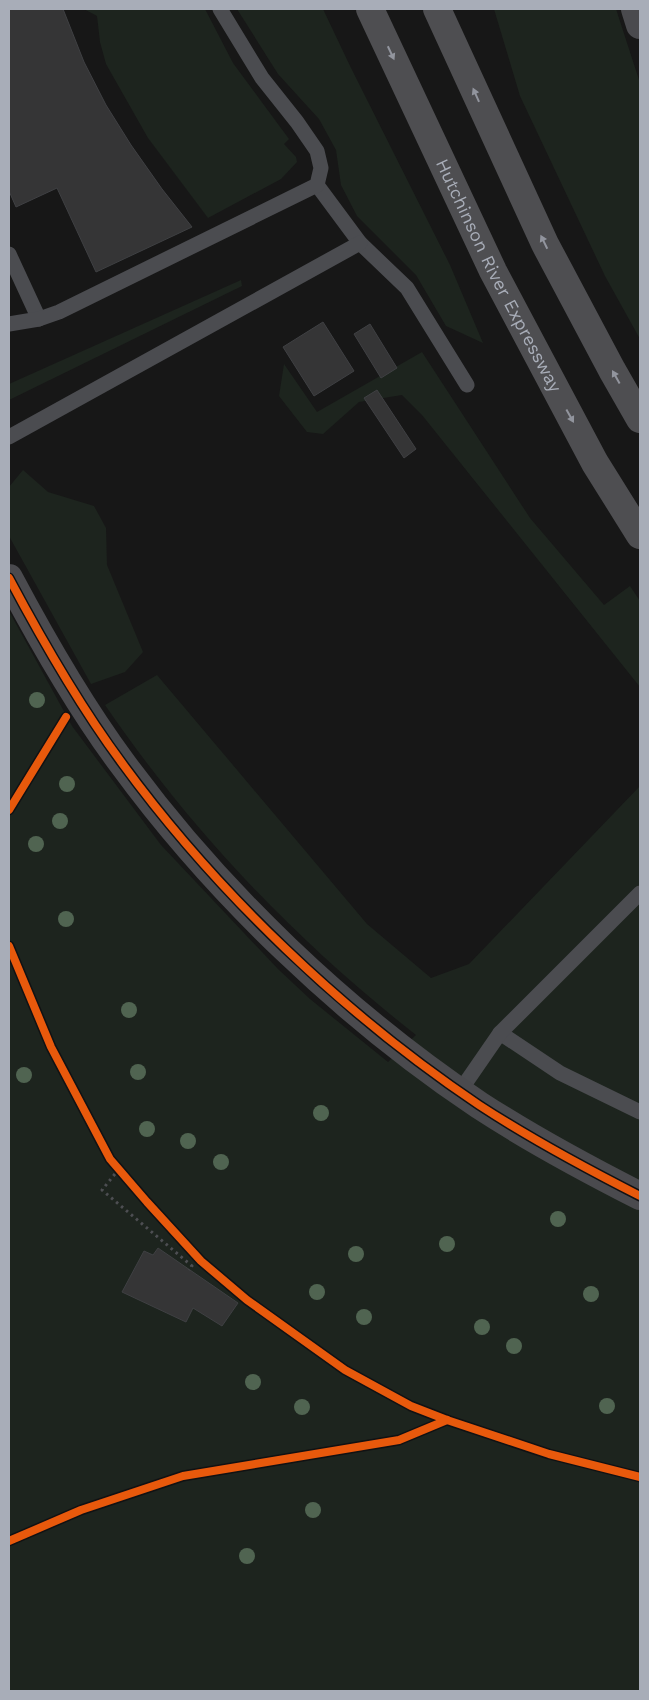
<svg xmlns="http://www.w3.org/2000/svg" width="649" height="1700" viewBox="0 0 649 1700" font-family="'Work Sans',sans-serif">
	<rect width="100%" height="100%" fill="#171717"/>
	<!-- green -->
	<g fill="#1d241e">
		<polygon points="84,9 205,9 233,63 289,139 284,144 296,157 297,162 281,179 208,218 148,138 106,64 100,42 97,16"/>
		<polygon points="237,9 323,9 351,68 450,265 483,343 446,326 416,275 357,216 341,185 336,150 319,119 278,74"/>
		<polygon points="494,9 616,9 640,83 640,339 605,276 520,96"/>
		<polygon points="241,280 242,286 9,400 9,384"/>
		<polygon points="422,352 530,518 604,605 630,586 640,601 640,687 422,415 402,395 359,402 323,434 307,432 279,396 284,364 317,412"/>
		<polygon points="23,470 48,492 94,506 106,528 107,565 143,652 125,672 91,684 9,536 9,487"/>
		<path d="M9 611 72 726 161 845 278 969 310 999 388 1062 416 1035C295 940 192 832 105 705L157 675 367 924 431 978 469 964 640 786V1691H9Z"/>
	</g>
	<!-- building -->
	<g fill="#353536" stroke="#3f4043">
		<polygon points="9,9 63,9 84,62 106,105 131,145 162,189 192,227 96,272 57,188 16,207 9,191"/>
		<polygon points="323,322 354,371 314,396 283,347"/>
		<polygon points="370,324 397,368 381,378 354,334"/>
		<polygon points="377,390 416,449 404,458 364,398"/>
		<polygon points="158,1248 238,1303 222,1326 193,1308 186,1322 122,1292 144,1251 153,1255"/>
	</g>
	<g fill="none" stroke-linecap="round" stroke-linejoin="round">
		<!-- path -->
		<polyline stroke="#4d4e52" stroke-width="3" stroke-dasharray="2.5 4" stroke-linecap="butt" points="119,1169 102,1190 192,1266 189,1270"/>
		<!-- lane -->
		<g stroke="#4b4c50" stroke-width="15">
			<polyline points="317,185 360,243 407,288 467,385"/>
			<polyline points="9,254 39,319"/>
			<polyline points="9,324 39,319 59,312 317,185 321,168 317,151 297,122 262,78 220,9"/>
			<polyline points="9,437 360,243"/>
			<polyline points="500,1033 560,1073 640,1112"/>
			<polyline points="460,1091 500,1033 640,893"/>
		</g>
		<!-- secondary -->
		<g stroke="#4a4a4e" stroke-width="28">
			<polyline points="635,9 640,25"/>
			<path d="M9 578C43 642 79 705 122 763 217 893 345 1015 479 1105 531 1139 585 1168 640 1196"/>
		</g>
		<!-- highway -->
		<g stroke="#4e4e51" stroke-width="28">
			<path id="s1" d="M370 9 493 271 595 463 640 535"/>
			<polyline points="437,9 545,244 612,370 640,419"/>
		</g>
		<!-- cycleway casing -->
		<g stroke="#111113" stroke-width="11">
			<g id="cycleway">
				<path d="M9 578C43 642 79 705 122 763 217 893 345 1015 479 1105 531 1139 585 1168 640 1196"/>
				<polyline points="9,810 66,717"/>
				<polyline points="9,946 51,1047 110,1159 147,1202 201,1261 247,1300 345,1370 411,1406 447,1420 549,1454 640,1477"/>
				<polyline points="9,1541 81,1510 183,1476 399,1440 447,1420"/>
			</g>
		</g>
		<!-- cycleway -->
		<use href="#cycleway" stroke="#e8590c" stroke-width="8"/>
	</g>
	<!-- trees -->
	<g fill="#506451">
		<circle cx="37" cy="700" r="8"/>
		<circle cx="67" cy="784" r="8"/>
		<circle cx="60" cy="821" r="8"/>
		<circle cx="36" cy="844" r="8"/>
		<circle cx="66" cy="919" r="8"/>
		<circle cx="129" cy="1010" r="8"/>
		<circle cx="138" cy="1072" r="8"/>
		<circle cx="24" cy="1075" r="8"/>
		<circle cx="321" cy="1113" r="8"/>
		<circle cx="147" cy="1129" r="8"/>
		<circle cx="188" cy="1141" r="8"/>
		<circle cx="221" cy="1162" r="8"/>
		<circle cx="558" cy="1219" r="8"/>
		<circle cx="447" cy="1244" r="8"/>
		<circle cx="356" cy="1254" r="8"/>
		<circle cx="317" cy="1292" r="8"/>
		<circle cx="591" cy="1294" r="8"/>
		<circle cx="364" cy="1317" r="8"/>
		<circle cx="482" cy="1327" r="8"/>
		<circle cx="514" cy="1346" r="8"/>
		<circle cx="253" cy="1382" r="8"/>
		<circle cx="607" cy="1406" r="8"/>
		<circle cx="302" cy="1407" r="8"/>
		<circle cx="313" cy="1510" r="8"/>
		<circle cx="247" cy="1556" r="8"/>
	</g>
	<!-- one-way arrows -->
	<defs><path id="oneway-solid" d="M-6-.8H1V-3.2L6.5 0L1 3.2V.8H-6Z" transform="scale(1.25)"/></defs>
	<g fill="#92959e">
		<use href="#oneway-solid" transform="translate(391 53) rotate(65)"/>
		<use href="#oneway-solid" transform="translate(476 95) rotate(-114)"/>
		<use href="#oneway-solid" transform="translate(544 242) rotate(-116)"/>
		<use href="#oneway-solid" transform="translate(616 377) rotate(-119)"/>
		<use href="#oneway-solid" transform="translate(570 416) rotate(61)"/>
	</g>
	<g text-anchor="middle" stroke-width="4" stroke-linejoin="round" paint-order="stroke">
		<!-- street labels -->
		<g font-size="18" fill="#a8adb8" stroke="#111113">
			<text dy="6" stroke="none"><textPath href="#s1" startOffset="296">Hutchinson River Expressway</textPath></text>
		</g>
	</g>
	<!-- border -->
	<rect width="649" height="1700" fill="none" stroke="#a8adb8" stroke-width="20"/>
</svg>
